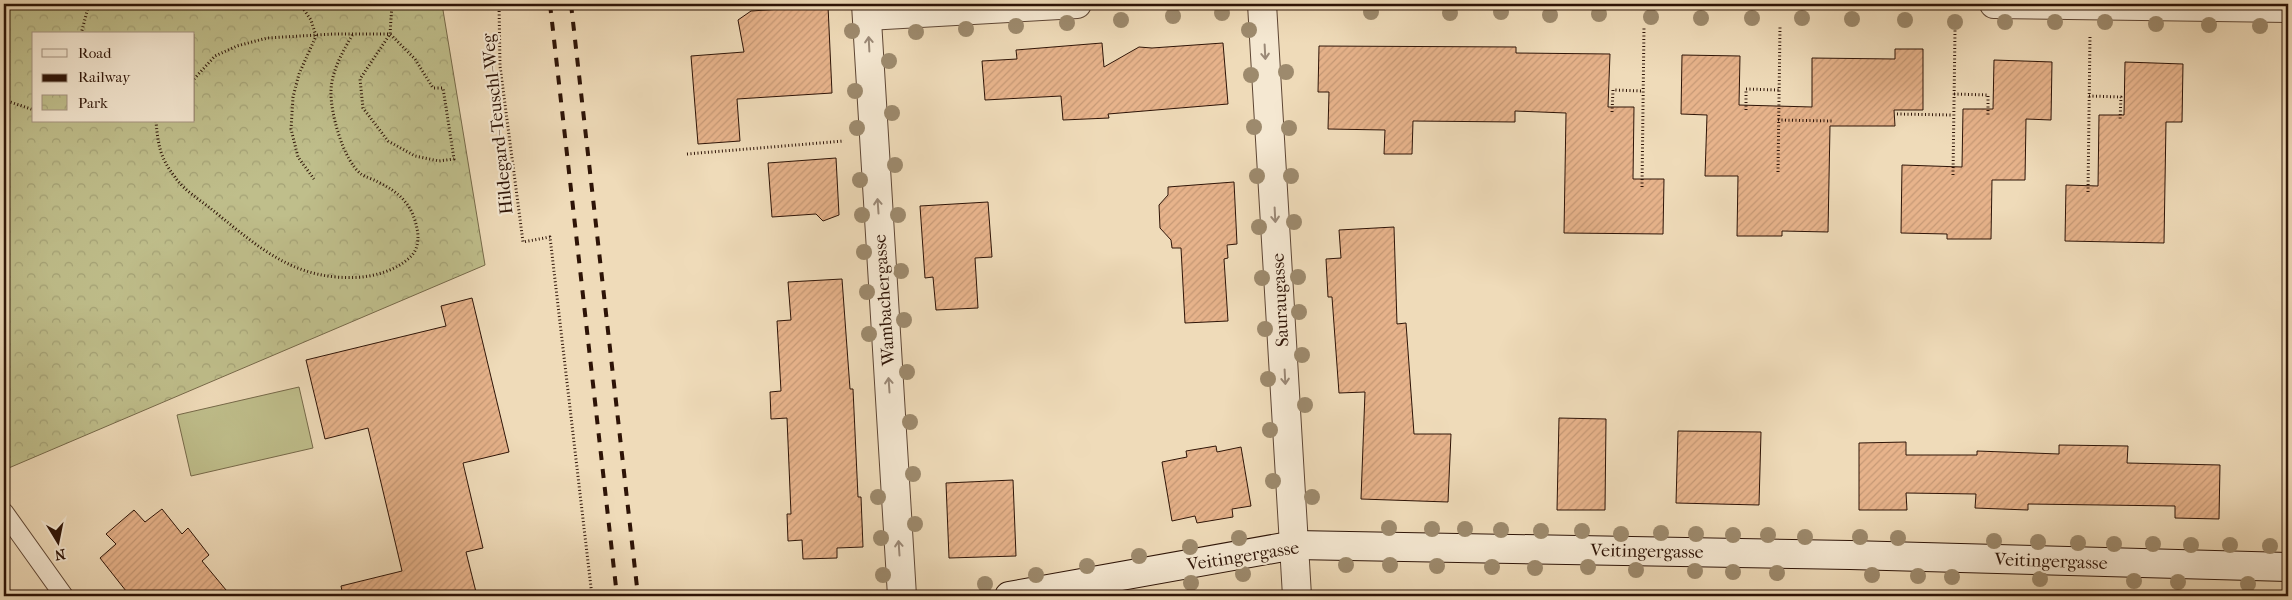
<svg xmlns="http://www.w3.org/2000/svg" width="2292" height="600" viewBox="0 0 2292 600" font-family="'IM FELL French Canon',serif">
	<defs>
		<pattern id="park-crowns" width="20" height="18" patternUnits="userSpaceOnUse" patternTransform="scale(1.25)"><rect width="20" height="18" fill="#bfbe8b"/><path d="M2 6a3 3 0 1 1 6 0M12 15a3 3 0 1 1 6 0" fill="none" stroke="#a4a276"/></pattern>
		<pattern id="building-hatch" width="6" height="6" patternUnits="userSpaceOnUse" patternTransform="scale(1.25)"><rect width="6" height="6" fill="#e7b38b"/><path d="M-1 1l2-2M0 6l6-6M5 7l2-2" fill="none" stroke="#c69976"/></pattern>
	</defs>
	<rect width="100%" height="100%" fill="#efdbb9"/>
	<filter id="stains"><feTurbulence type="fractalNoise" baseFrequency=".004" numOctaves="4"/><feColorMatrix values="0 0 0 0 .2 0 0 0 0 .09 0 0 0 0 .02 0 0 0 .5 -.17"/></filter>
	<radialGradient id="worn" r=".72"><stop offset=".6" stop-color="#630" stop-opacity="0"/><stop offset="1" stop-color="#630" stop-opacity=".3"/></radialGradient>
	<!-- park -->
	<path fill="url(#park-crowns)" stroke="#766949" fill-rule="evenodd" d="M4 4H442L485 265 4 470ZM34 34H194V121H34Z"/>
	<!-- pitch -->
	<polygon fill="#bfbe8b" stroke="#766949" points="299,387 313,448 191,476 177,415"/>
	<!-- building -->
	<g fill="url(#building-hatch)" stroke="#2e1407">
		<polygon points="828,6 832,93 737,99 740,141 698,144 691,56 744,52 738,20 751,11"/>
		<polygon points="1102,43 1104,67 1139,47 1152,48 1223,43 1228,104 1108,114 1109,118 1063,120 1061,96 985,100 982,61 1017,59 1016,50"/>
		<polygon points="1319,46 1516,47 1516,53 1610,54 1608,107 1634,107 1633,179 1664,179 1663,234 1564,233 1566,113 1515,111 1515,122 1413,121 1412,154 1384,154 1385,130 1328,129 1329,92 1318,92"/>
		<polygon points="1895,49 1923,49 1923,110 1894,110 1895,126 1830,126 1828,232 1782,231 1782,236 1737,236 1738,176 1705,176 1707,115 1681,114 1682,55 1740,56 1739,105 1812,107 1812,58 1895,59"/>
		<polygon points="1994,60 2052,62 2051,120 2026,119 2025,180 1992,180 1991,239 1947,239 1947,234 1901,233 1902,165 1962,167 1963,109 1993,109"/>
		<polygon points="2125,62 2183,64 2182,122 2166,122 2164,243 2065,241 2066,185 2098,186 2099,115 2124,115"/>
		<polygon points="836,158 839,215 823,221 816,214 772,217 768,163"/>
		<polygon points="1234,182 1237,244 1227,245 1228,258 1224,259 1228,321 1185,323 1181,248 1172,248 1171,240 1160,228 1159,205 1168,195 1168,187"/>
		<polygon points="988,202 992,257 975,258 978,308 936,310 933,277 925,278 920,206"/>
		<polygon points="1394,227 1397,324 1406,323 1414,434 1451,434 1448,502 1361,499 1365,392 1339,393 1332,297 1328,297 1326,259 1341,258 1339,230"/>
		<polygon points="842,279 850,389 853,389 858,497 861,497 863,547 837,548 837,558 803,559 802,540 788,541 787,514 791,514 787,418 771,419 770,392 781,391 777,321 791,320 788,282"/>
		<polygon points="472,298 509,452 463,463 483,548 466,552 477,596 343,596 341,586 402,571 368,428 325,439 306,360 446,326 441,306"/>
		<polygon points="1559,418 1606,419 1605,510 1557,510"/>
		<polygon points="1678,431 1761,432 1759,505 1676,503"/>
		<polygon points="1906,442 1906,455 1977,455 1977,451 2059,454 2059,445 2128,446 2127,463 2220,465 2219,519 2175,518 2175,506 2028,504 2028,510 1975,508 1976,494 1906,493 1907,510 1859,510 1859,443"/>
		<polygon points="1216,446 1217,452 1241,447 1251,506 1232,509 1233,517 1197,523 1195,516 1172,521 1162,462 1187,457 1186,451"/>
		<polygon points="1013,480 1016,556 949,558 946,483"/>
		<polygon points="162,509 182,534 188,528 209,555 202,561 231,596 130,596 100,558 116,544 106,534 134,510 145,522"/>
	</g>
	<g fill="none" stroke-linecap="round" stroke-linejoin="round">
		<!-- lane casing -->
		<g stroke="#5e4634" stroke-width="20">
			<polyline id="lane" points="4,512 64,596"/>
		</g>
		<!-- street casing -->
		<g stroke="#5e4634" stroke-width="30">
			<g id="street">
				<polyline points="866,4 902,596"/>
				<polyline points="1262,4 1297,596"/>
				<polyline points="1994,4 2288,8"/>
				<polyline points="867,16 1077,4"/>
			</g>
		</g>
		<!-- secondary casing -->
		<g stroke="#2e1407" stroke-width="30">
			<polyline id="secondary" points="1009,596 1295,545 1850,555 2288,567"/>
		</g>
		<!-- path -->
		<g stroke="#2e1407" stroke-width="3" stroke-dasharray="1 2.5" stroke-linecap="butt">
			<polyline points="300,4 311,20 316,36 299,74 293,97 291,129 298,157 314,179"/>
			<polyline points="499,4 500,66 523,242 550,237 592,596"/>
			<polyline points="81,34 89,4"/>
			<polyline points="194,79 215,56 237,46 267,38 334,34 390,34 415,59 433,88 443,88 454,159 439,161 415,156 388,141 363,108 360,79 390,34 392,4"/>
			<polyline points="1954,94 1988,95 1988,115"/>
			<polyline points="2089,96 2121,97 2120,121"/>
			<polyline points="4,100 34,110"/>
			<polyline points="1746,110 1746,89 1779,90"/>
			<polyline points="1612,112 1613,90 1643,91"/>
			<polyline points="1897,114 1953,115"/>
			<polyline points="1778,120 1834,121"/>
			<path d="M156 121C158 145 160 158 175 177 184 191 202 201 215 212 262 250 297 282 362 277 380 275 401 268 413 254 418 248 419 236 417 229 413 205 399 192 378 182 373 179 365 177 361 174 343 160 330 112 331 90 332 70 343 51 353 34"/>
			<polyline points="687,154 844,141"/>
			<polyline points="1778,172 1780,27"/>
			<polyline points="1953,175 1955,30"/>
			<polyline points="1642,187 1644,26"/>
			<polyline points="2088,192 2090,35"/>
		</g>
		<!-- lane -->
		<use href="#lane" stroke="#f5e8d2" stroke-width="18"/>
		<!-- street -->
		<use href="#street" stroke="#f5e8d2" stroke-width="28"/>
		<!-- secondary -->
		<use href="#secondary" stroke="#f5e8d2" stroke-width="28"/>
		<!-- rail -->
		<g stroke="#2e1407" stroke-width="4" stroke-dasharray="9 9" stroke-linecap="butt">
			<polyline points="550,4 617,596"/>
			<polyline points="571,4 638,596"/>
		</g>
	</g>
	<!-- trees -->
	<g fill="#9d8a6d">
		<circle cx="1371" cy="12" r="8"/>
		<circle cx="1501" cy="12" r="8"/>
		<circle cx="1222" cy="13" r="8"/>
		<circle cx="1450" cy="13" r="8"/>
		<circle cx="1599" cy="14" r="8"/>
		<circle cx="1550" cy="15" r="8"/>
		<circle cx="1173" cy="16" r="8"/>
		<circle cx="1651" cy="17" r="8"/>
		<circle cx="1701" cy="18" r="8"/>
		<circle cx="1752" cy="18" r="8"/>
		<circle cx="1802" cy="18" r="8"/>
		<circle cx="1852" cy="19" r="8"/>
		<circle cx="1121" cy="20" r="8"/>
		<circle cx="1905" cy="20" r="8"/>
		<circle cx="1955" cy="22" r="8"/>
		<circle cx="2005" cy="22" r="8"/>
		<circle cx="2055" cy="22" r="8"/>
		<circle cx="2105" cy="22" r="8"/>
		<circle cx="1067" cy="23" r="8"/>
		<circle cx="2156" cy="24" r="8"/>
		<circle cx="2209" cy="25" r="8"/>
		<circle cx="1016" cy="26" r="8"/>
		<circle cx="2260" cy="26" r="8"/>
		<circle cx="966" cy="29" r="8"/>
		<circle cx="1249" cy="30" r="8"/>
		<circle cx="852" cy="31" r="8"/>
		<circle cx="916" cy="32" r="8"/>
		<circle cx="889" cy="61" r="8"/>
		<circle cx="1286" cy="72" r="8"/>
		<circle cx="1251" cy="75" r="8"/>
		<circle cx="855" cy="91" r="8"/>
		<circle cx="892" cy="113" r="8"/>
		<circle cx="1254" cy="127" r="8"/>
		<circle cx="857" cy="128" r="8"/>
		<circle cx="1289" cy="128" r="8"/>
		<circle cx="895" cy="165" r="8"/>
		<circle cx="1257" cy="176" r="8"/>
		<circle cx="1291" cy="176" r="8"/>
		<circle cx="860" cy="180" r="8"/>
		<circle cx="862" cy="215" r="8"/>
		<circle cx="898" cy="215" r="8"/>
		<circle cx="1294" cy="222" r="8"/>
		<circle cx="1259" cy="227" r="8"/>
		<circle cx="864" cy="252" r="8"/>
		<circle cx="901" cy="271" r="8"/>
		<circle cx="1298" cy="277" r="8"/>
		<circle cx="1262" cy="278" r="8"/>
		<circle cx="867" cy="292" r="8"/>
		<circle cx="1299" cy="312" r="8"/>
		<circle cx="904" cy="320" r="8"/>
		<circle cx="1265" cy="329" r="8"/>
		<circle cx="869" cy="334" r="8"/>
		<circle cx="1302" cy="355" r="8"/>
		<circle cx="907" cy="372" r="8"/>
		<circle cx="1268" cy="379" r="8"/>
		<circle cx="1305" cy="405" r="8"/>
		<circle cx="910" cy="422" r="8"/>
		<circle cx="1270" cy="430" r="8"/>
		<circle cx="913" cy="474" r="8"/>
		<circle cx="1273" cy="481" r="8"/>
		<circle cx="878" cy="497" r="8"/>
		<circle cx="1312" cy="497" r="8"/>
		<circle cx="915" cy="524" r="8"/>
		<circle cx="1389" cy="528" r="8"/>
		<circle cx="1432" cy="529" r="8"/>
		<circle cx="1465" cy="529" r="8"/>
		<circle cx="1501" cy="530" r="8"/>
		<circle cx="1541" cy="531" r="8"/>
		<circle cx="1582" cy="531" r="8"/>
		<circle cx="1661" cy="533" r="8"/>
		<circle cx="1621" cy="534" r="8"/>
		<circle cx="1696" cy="534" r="8"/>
		<circle cx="1733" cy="535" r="8"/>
		<circle cx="1768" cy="535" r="8"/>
		<circle cx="1805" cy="537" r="8"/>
		<circle cx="1860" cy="537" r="8"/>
		<circle cx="881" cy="538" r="8"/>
		<circle cx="1239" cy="538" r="8"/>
		<circle cx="1898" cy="538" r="8"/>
		<circle cx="1994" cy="541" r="8"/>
		<circle cx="2038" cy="542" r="8"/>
		<circle cx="2078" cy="543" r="8"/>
		<circle cx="2114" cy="544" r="8"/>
		<circle cx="2153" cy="544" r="8"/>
		<circle cx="2191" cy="545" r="8"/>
		<circle cx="2230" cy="545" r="8"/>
		<circle cx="2270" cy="546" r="8"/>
		<circle cx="1190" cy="547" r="8"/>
		<circle cx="1139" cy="556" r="8"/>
		<circle cx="1346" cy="565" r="8"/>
		<circle cx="1390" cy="565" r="8"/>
		<circle cx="1087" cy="566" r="8"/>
		<circle cx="1437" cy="566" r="8"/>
		<circle cx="1492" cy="567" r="8"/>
		<circle cx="1588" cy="567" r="8"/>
		<circle cx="1535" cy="568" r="8"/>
		<circle cx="1636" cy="570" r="8"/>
		<circle cx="1695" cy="571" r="8"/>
		<circle cx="1733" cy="572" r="8"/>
		<circle cx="1777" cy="573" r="8"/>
		<circle cx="1243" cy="574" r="8"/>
		<circle cx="883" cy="575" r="8"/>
		<circle cx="1036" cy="575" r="8"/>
		<circle cx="1872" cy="575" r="8"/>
		<circle cx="1918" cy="576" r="8"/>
		<circle cx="1952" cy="577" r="8"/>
		<circle cx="2040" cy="579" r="8"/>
		<circle cx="2134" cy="581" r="8"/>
		<circle cx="2178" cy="582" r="8"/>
		<circle cx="1191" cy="583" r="8"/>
		<circle cx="985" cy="584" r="8"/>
		<circle cx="2248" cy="584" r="8"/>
	</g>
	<!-- one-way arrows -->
	<defs><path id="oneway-shaft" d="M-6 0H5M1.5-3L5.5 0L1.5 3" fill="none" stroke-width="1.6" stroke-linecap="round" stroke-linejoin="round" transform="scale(1.25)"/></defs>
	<g stroke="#9b8977">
		<use href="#oneway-shaft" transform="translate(869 44) rotate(-93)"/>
		<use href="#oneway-shaft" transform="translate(1265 52) rotate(87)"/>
		<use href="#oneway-shaft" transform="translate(878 206) rotate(-94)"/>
		<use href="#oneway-shaft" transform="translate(1275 215) rotate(87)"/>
		<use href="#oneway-shaft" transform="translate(1285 377) rotate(87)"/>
		<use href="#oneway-shaft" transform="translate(889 385) rotate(-94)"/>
		<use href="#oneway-shaft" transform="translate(899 548) rotate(-94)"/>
	</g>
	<g text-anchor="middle" stroke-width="4.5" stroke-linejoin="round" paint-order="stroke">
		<!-- street labels -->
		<g font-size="18" fill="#2e1407" stroke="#f5e8d2">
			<text transform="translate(497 124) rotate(-96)" y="6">Hildegard-Teuschl-Weg</text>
			<text transform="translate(884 300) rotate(-94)" y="6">Wambachergasse</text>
			<text transform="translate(1280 300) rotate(-93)" y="6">Sauraugasse</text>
			<text transform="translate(1647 551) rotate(1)" y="6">Veitingergasse</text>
			<text transform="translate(1243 556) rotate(-9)" y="6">Veitingergasse</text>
			<text transform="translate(2051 561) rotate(2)" y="6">Veitingergasse</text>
		</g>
	</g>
	<!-- margin -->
	<rect width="2292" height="600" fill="none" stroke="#efdbb9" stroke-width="20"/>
	<rect x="5" y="5" width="2282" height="590" fill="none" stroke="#2e1407" stroke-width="2.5"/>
	<rect x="10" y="10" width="2272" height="580" fill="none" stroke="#2e1407"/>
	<!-- legend -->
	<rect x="32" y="32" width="162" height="90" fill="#f5e8d2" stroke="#a59381"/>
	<rect x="42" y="49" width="25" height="8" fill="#f5e8d2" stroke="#a59381"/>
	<text x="78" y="58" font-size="15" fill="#2e1407">Road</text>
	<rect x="42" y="74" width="25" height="8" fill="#2e1407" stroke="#a59381"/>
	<text x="78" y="82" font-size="15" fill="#2e1407">Railway</text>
	<rect x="42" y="95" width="25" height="15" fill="url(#park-crowns)" stroke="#a59381"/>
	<text x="78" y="108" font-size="15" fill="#2e1407">Park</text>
	<!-- north arrow -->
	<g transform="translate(58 542) rotate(170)" stroke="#f5e8d2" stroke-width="4" paint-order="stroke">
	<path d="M0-4L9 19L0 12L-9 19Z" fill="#2e1407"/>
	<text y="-8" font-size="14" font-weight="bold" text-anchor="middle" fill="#2e1407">N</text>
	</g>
	<rect width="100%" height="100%" filter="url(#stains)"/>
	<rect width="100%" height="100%" fill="url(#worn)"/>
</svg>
